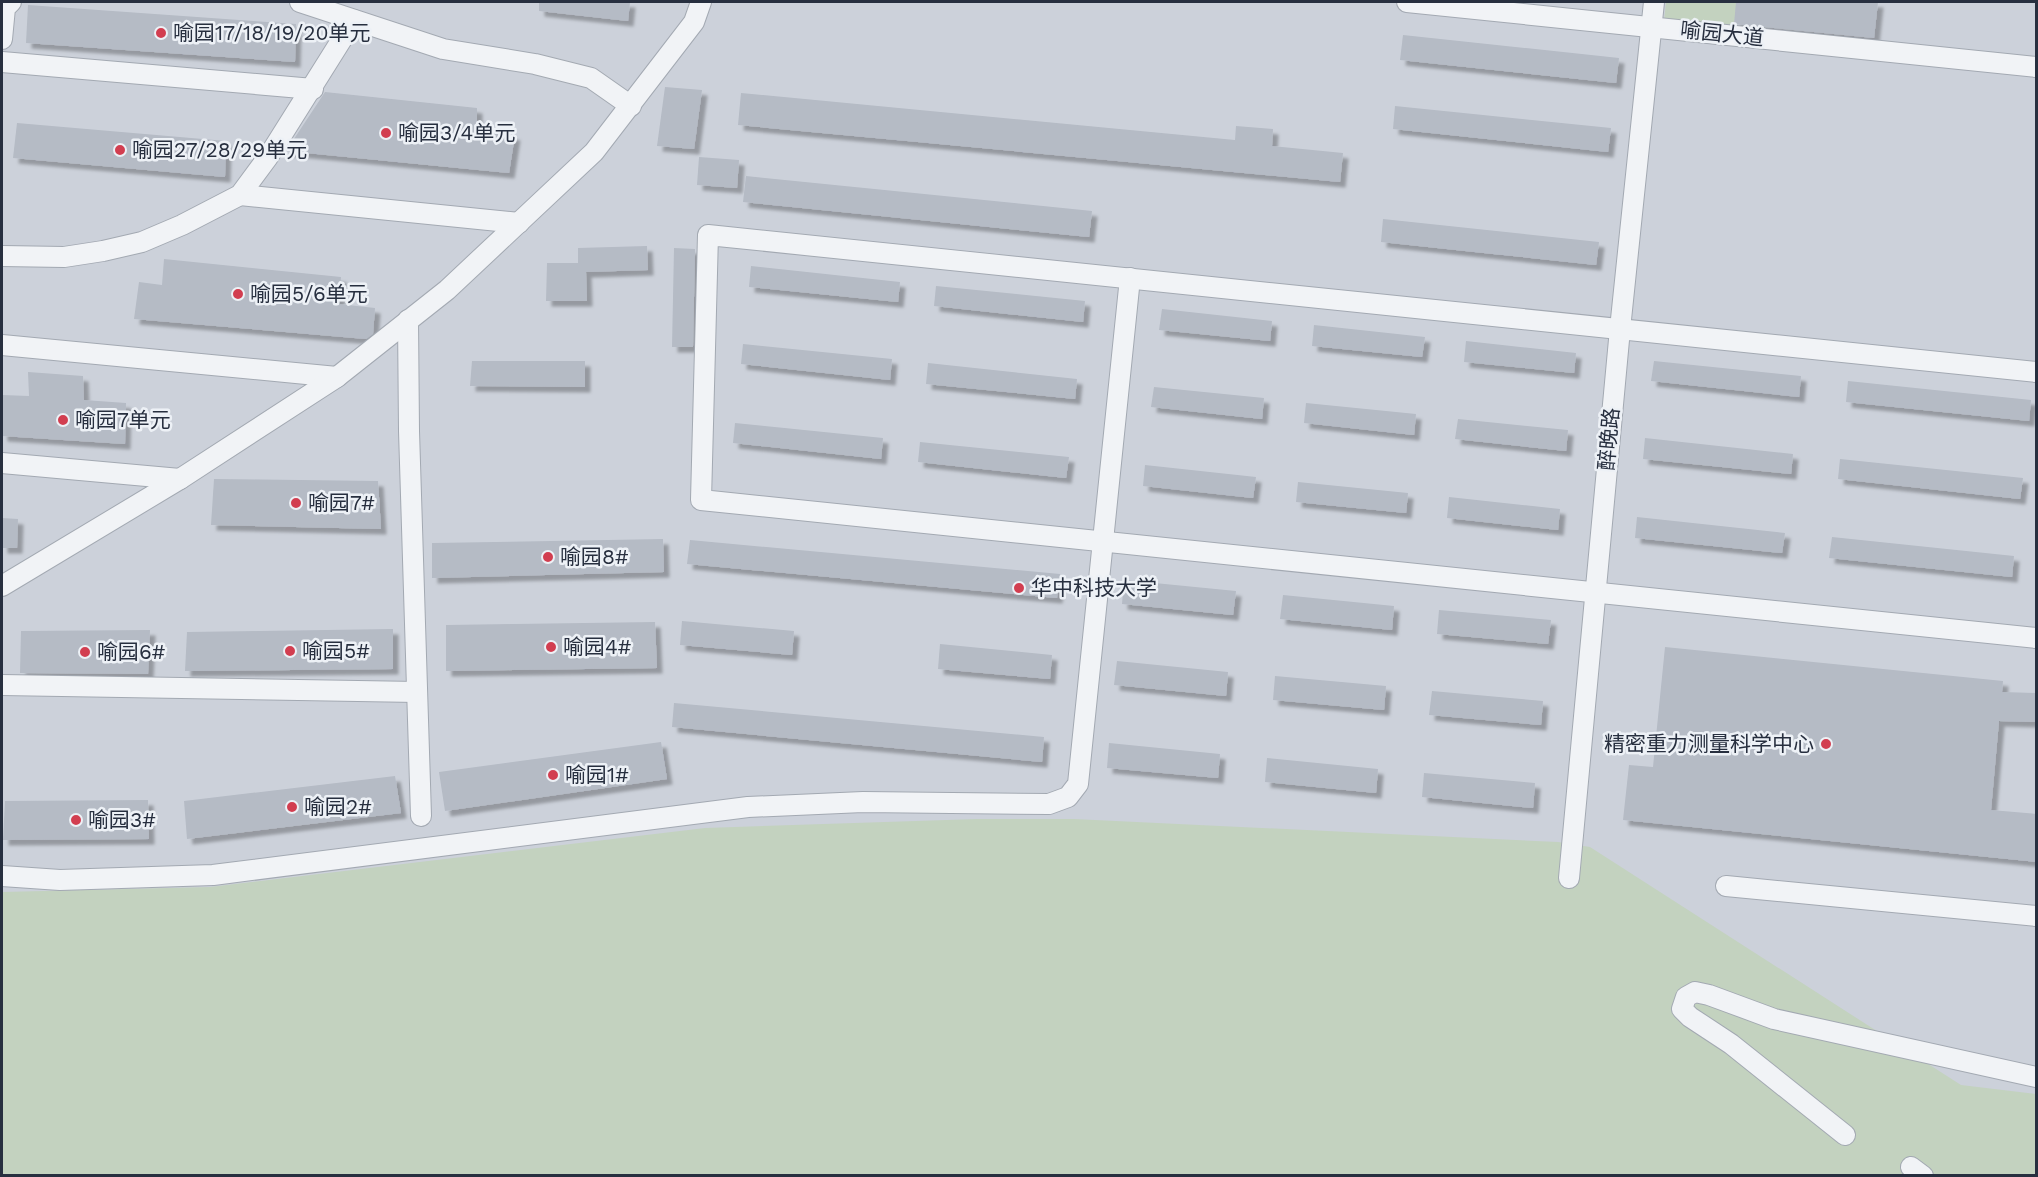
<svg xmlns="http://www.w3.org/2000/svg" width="2038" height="1177" viewBox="0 0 2038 1177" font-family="'Work Sans','Noto Sans SC',sans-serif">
	<defs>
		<filter id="shadow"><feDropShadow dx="5.5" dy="5.5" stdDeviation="1.5" flood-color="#0004"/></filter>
	</defs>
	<rect width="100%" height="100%" fill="#dee2e8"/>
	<!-- built -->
	<rect fill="#ccd1da" x="2" y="2" width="2034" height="1173"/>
	<!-- green -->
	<g fill="#c3d2bf">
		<polygon points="1666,2 1737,2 1734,26 1664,21"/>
		<polygon points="977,819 1074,819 1558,842 1590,847 1961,1085 2036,1094 2036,1176 2,1176 2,892 210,887 705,828"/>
	</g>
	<!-- building -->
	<g fill="#b5bbc5" filter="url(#shadow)">
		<polygon points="539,2 630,2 628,21 539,11"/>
		<polygon points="1736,2 1878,2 1874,38 1734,24"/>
		<polygon points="28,5 296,24 295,62 26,43"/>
		<polygon points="1403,35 1619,58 1616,83 1400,60"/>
		<polygon points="665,87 702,90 694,149 657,146"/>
		<polygon points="325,92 477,108 477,131 515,135 509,173 286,151"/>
		<polygon points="741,93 1235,140 1236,126 1273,129 1272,146 1343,153 1340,182 738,125"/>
		<polygon points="1395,106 1611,128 1608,152 1393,129"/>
		<polygon points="17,123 226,141 225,177 13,158"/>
		<polygon points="699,157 739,160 737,188 697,185"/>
		<polygon points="746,176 1092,211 1089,237 743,202"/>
		<polygon points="1383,219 1599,242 1596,265 1381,242"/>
		<polygon points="647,246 648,270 586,272 587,301 546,301 547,263 578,263 578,248"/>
		<polygon points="674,248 695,249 693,347 672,347"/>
		<polygon points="164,259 341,277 339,304 375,308 373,334 366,339 134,319 139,282 162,285"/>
		<polygon points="751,266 900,282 898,302 749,287"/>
		<polygon points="936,286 1085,301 1083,322 934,306"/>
		<polygon points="1162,309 1272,321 1270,341 1159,330"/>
		<polygon points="1314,325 1425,337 1422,357 1312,346"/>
		<polygon points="1466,341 1576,353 1574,373 1464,362"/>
		<polygon points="743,344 892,359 890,380 741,364"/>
		<polygon points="472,361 585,361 585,387 470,386"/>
		<polygon points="1654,361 1801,376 1799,397 1651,381"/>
		<polygon points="928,363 1077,379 1075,399 926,384"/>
		<polygon points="28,372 83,376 84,400 126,403 125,444 2,436 2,395 29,396"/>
		<polygon points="1848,381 2031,400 2029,421 1846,402"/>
		<polygon points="1154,387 1264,398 1262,419 1151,407"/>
		<polygon points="1306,403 1416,414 1414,435 1304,423"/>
		<polygon points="1458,419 1568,430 1566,451 1455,439"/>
		<polygon points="735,423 883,438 881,459 733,443"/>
		<polygon points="1645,438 1793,454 1791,474 1643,459"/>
		<polygon points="920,442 1069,457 1066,478 918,462"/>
		<polygon points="1840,459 2023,478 2020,499 1838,479"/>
		<polygon points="1145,465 1256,477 1253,498 1143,486"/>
		<polygon points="214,479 378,481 381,529 211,525"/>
		<polygon points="1298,482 1408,493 1406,513 1296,502"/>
		<polygon points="1449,497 1560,509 1558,530 1447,518"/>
		<polygon points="1637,517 1785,533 1782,553 1635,538"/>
		<polygon points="2,518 18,519 17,548 2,548"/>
		<polygon points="1832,537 2014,556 2012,577 1829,558"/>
		<polygon points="663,539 664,572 432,578 432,543"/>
		<polygon points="690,540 1060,574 1057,598 687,564"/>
		<polygon points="1124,580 1236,591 1233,615 1122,604"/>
		<polygon points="1283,595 1394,606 1392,630 1280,619"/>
		<polygon points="1439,610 1551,620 1548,644 1437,634"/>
		<polygon points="682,621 794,631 792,655 680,645"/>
		<polygon points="655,622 657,668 446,671 446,625"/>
		<polygon points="393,629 393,669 185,671 187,632"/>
		<polygon points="150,630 148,674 20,673 21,631"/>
		<polygon points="940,644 1052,655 1050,679 938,669"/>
		<polygon points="1665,647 2003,681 2002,692 2037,693 2037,722 1999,721 1991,810 2037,814 2037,862 1623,820 1629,765 1653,767"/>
		<polygon points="1117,661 1228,672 1226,696 1114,685"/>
		<polygon points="1275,676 1386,686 1384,710 1273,700"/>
		<polygon points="1432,691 1543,701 1541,725 1429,715"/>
		<polygon points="674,703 1044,737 1042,762 672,727"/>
		<polygon points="661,742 667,779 445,811 439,772"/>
		<polygon points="1109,743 1220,754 1218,778 1107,768"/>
		<polygon points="1267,758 1378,769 1376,793 1265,782"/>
		<polygon points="1424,773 1535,783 1533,808 1422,797"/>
		<polygon points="395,776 401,813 187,839 184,801"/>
		<polygon points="148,800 149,839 3,840 5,801"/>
	</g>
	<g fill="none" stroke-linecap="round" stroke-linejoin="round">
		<!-- minor casing -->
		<g stroke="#a3a9b2" stroke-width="22">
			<g id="minor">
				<polyline points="300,2 443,49 535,64 591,78 631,106"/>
				<polyline points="1407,2 2036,67"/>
				<polyline points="2,39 5,8 11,2"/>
				<polyline points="2,62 313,89"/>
				<polyline points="240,195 519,223"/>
				<polyline points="2,256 64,257 103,251 142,242 182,225 240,195 268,157 354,20"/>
				<polyline points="408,320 409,431 421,816"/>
				<polyline points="2,345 337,377"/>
				<polyline points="2036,372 708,235 701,500 2036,638"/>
				<polyline points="2,463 180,479"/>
				<polyline points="2,586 180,479 337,377 447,290 594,152 694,22 701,2"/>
				<polyline points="2,685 417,692"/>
				<polyline points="2,876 60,880 213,875 748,807 863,802 1049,804 1068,797 1078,784 1130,278"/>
				<polyline points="1569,878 1620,329 1654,2"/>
				<polyline points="1726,886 2036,916"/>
				<polyline points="1845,1135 1731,1044 1690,1017 1682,1009 1686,997 1695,992 1709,995 1774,1019 2036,1077"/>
				<polyline points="1911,1167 1923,1176"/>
			</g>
		</g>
		<!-- minor -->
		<use href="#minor" stroke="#f1f3f6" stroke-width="20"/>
	</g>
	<!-- markers -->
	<g fill="#d23e50" stroke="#edf1f6" stroke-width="2">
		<circle cx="161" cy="33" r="6"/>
		<circle cx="386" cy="133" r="6"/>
		<circle cx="120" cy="150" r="6"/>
		<circle cx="238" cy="294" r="6"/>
		<circle cx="63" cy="420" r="6"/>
		<circle cx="296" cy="503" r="6"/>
		<circle cx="548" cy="557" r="6"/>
		<circle cx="1019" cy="588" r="6"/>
		<circle cx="551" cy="647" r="6"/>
		<circle cx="290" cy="651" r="6"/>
		<circle cx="85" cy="652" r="6"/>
		<circle cx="1826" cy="744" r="6"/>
		<circle cx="553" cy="775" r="6"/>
		<circle cx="292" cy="807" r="6"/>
		<circle cx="76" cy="820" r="6"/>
	</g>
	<g text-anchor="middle" stroke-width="5" stroke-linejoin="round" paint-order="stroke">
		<!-- poi labels -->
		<g font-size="21" fill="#272f3f" stroke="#edf1f6" text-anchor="start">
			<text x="173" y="40">喻园17/18/19/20单元</text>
			<text x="398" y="140">喻园3/4单元</text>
			<text x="132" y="157">喻园27/28/29单元</text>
			<text x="250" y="301">喻园5/6单元</text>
			<text x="75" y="427">喻园7单元</text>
			<text x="308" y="510">喻园7#</text>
			<text x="560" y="564">喻园8#</text>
			<text x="1031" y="595">华中科技大学</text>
			<text x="563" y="654">喻园4#</text>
			<text x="302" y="658">喻园5#</text>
			<text x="97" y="659">喻园6#</text>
			<text x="1814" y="751" text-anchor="end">精密重力测量科学中心</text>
			<text x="565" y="782">喻园1#</text>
			<text x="304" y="814">喻园2#</text>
			<text x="88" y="827">喻园3#</text>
		</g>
		<!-- street labels -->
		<g font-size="21" fill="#272f3f" stroke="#edf1f6">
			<text transform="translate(1722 34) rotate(6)" y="7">喻园大道</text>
			<text transform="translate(1609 439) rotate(-85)" y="7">醉晚路</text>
		</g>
	</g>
	<!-- border -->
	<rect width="2038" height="1177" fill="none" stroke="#272f3f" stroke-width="6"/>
</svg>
